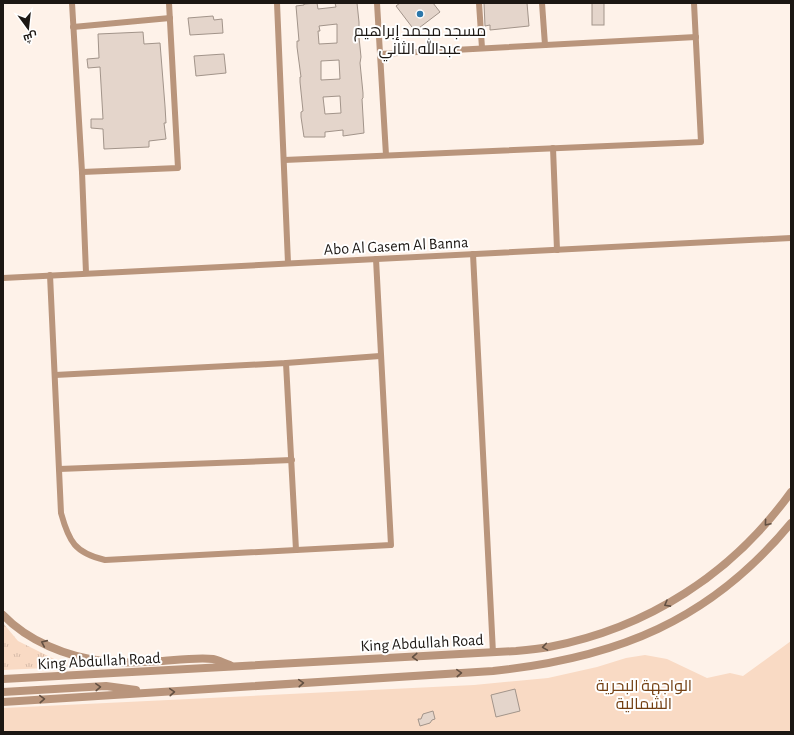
<svg xmlns="http://www.w3.org/2000/svg" width="794" height="735" viewBox="0 0 794 735" font-family="'Alegreya Sans',Cairo,sans-serif">
	<defs>
		<pattern id="grass-tufts" width="24" height="20" patternUnits="userSpaceOnUse"><rect width="24" height="20" fill="#f9dac4"/><path d="M3 7l-1-3M5 7V3M7 7l1-3M15 17l-1-3M17 17v-4M19 17l1-3" fill="none" stroke="#d5baa8"/></pattern>
	</defs>
	<rect width="100%" height="100%" fill="#fef2e9"/>
	<!-- grass -->
	<polygon fill="url(#grass-tufts)" points="3,623 18,641 70,667 3,670"/>
	<!-- park -->
	<polygon fill="#f9dac4" points="791,641 791,732 3,732 3,708 474,685 548,678 597,667 626,658 645,655 667,659 707,678 730,673 743,676"/>
	<!-- building -->
	<g fill="#e4d5cb" stroke="#a2948a" fill-rule="evenodd">
		<path d="M317 3 318 9 336 7 335 3H357L359 22V27H358L361 57 360 63 363 93V98L362 99 364 133 343 136V130L325 132V137H304L301 117V112L303 111 300 82V77H301L297 47V41H299L296 6 304 5V4ZM337 24V43L319 44 318 31H320L319 26ZM339 60 340 79 321 80V61ZM340 96 341 113 325 114 323 97Z"/>
		<polygon points="400,3 433,3 440,12 415,31 396,6"/>
		<polygon points="484,3 527,3 529,26 490,30 490,25 485,26"/>
		<rect x="592" y="3" width="12" height="22"/>
		<polygon points="213,16 214,20 222,19 223,33 190,35 188,18"/>
		<polygon points="143,32 144,44 160,43 165,106 166,123 164,123 166,139 149,141 149,147 104,149 103,129 91,128 91,119 103,119 100,67 88,68 87,59 99,58 98,34"/>
		<polygon points="224,54 226,73 196,76 194,56"/>
		<polygon points="515,689 520,711 496,717 491,695"/>
		<polygon points="433,711 435,719 432,720 430,723 420,726 418,719 421,719 423,714"/>
	</g>
	<g fill="none" stroke-linecap="round" stroke-linejoin="round">
		<!-- minor -->
		<g stroke="#b9957c" stroke-width="6">
			<polyline points="72,3 82,172 86,273"/>
			<polyline points="277,3 288,263"/>
			<polyline points="377,3 386,155"/>
			<polyline points="479,3 482,48"/>
			<polyline points="542,3 545,45"/>
			<polyline points="73,27 170,18"/>
			<polyline points="380,54 696,37"/>
			<polyline points="553,148 557,250"/>
			<polyline points="284,160 701,142 694,3"/>
			<polyline points="82,172 178,168 169,3"/>
			<polyline points="473,254 493,653"/>
			<path d="M50 275 61 513C69 542 75 553 105 560L391 545 376 259"/>
			<polyline points="3,278 791,238"/>
			<polyline points="286,363 296,550"/>
			<polyline points="55,375 286,363 380,356"/>
			<polyline points="59,469 292,460"/>
		</g>
		<!-- tertiary -->
		<g stroke="#b9957c" stroke-width="8">
			<path d="M3 615C28 641 67 657 103 661 122 664 142 662 161 661 175 660 200 657 213 659 218 660 224 663 230 665"/>
			<path d="M3 679 516 651C527 650 538 649 549 647 648 628 732 574 791 492"/>
			<polyline points="3,692 106,686 136,690"/>
			<path d="M3 702 493 671C617 658 710 621 791 523"/>
		</g>
	</g>
	<!-- one-way arrows -->
	<defs><path id="oneway-chevron" d="M-2-3.5L2.5 0L-2 3.5" fill="none" stroke-width="1.6" stroke-linecap="round" stroke-linejoin="round"/></defs>
	<g stroke="#635042">
		<use href="#oneway-chevron" transform="translate(767 523) rotate(130)"/>
		<use href="#oneway-chevron" transform="translate(667 604) rotate(151)"/>
		<use href="#oneway-chevron" transform="translate(44 643) rotate(-156)"/>
		<use href="#oneway-chevron" transform="translate(545 647) rotate(171)"/>
		<use href="#oneway-chevron" transform="translate(415 657) rotate(177)"/>
		<use href="#oneway-chevron" transform="translate(459 673) rotate(-3)"/>
		<use href="#oneway-chevron" transform="translate(301 683) rotate(-4)"/>
		<use href="#oneway-chevron" transform="translate(98 687) rotate(-3)"/>
		<use href="#oneway-chevron" transform="translate(172 692) rotate(-4)"/>
		<use href="#oneway-chevron" transform="translate(42 699) rotate(-3)"/>
	</g>
	<!-- markers -->
	<circle fill="#2b77aa" stroke="#fff" stroke-width="1.5" cx="420" cy="14" r="4"/>
	<g text-anchor="middle" stroke-width="4" stroke-linejoin="round" paint-order="stroke">
		<!-- poi labels -->
		<g font-size="16" fill="#1c1713" stroke="#fff">
			<text x="420" y="36">مسجد محمد إبراهيم<tspan x="420" dy="18">عبدالله الثاني</tspan></text>
		</g>
		<!-- street labels -->
		<g font-size="16" fill="#1c1713" stroke="#fff">
			<text transform="translate(396 245) rotate(-3)" y="6">Abo Al Gasem Al Banna</text>
			<text transform="translate(422 642) rotate(-3)" y="6">King Abdullah Road</text>
			<text transform="translate(99 660) rotate(-3)" y="6">King Abdullah Road</text>
		</g>
		<!-- park labels -->
		<g font-size="16" fill="#733f12" stroke="#fff">
			<text x="644" y="691">الواجهة البحرية<tspan x="644" dy="18">الشمالية</tspan></text>
		</g>
	</g>
	<!-- border -->
	<rect width="794" height="735" fill="none" stroke="#1c1713" stroke-width="8"/>
	<!-- north arrow -->
	<g transform="translate(28 28) rotate(165)" stroke="#ffffff" stroke-width="3" paint-order="stroke">
	<path d="M0-3L7 15L0 10L-7 15Z" fill="#1c1713"/>
	<text y="-6" font-size="11" font-weight="bold" text-anchor="middle" fill="#1c1713">ش</text>
	</g>
</svg>
